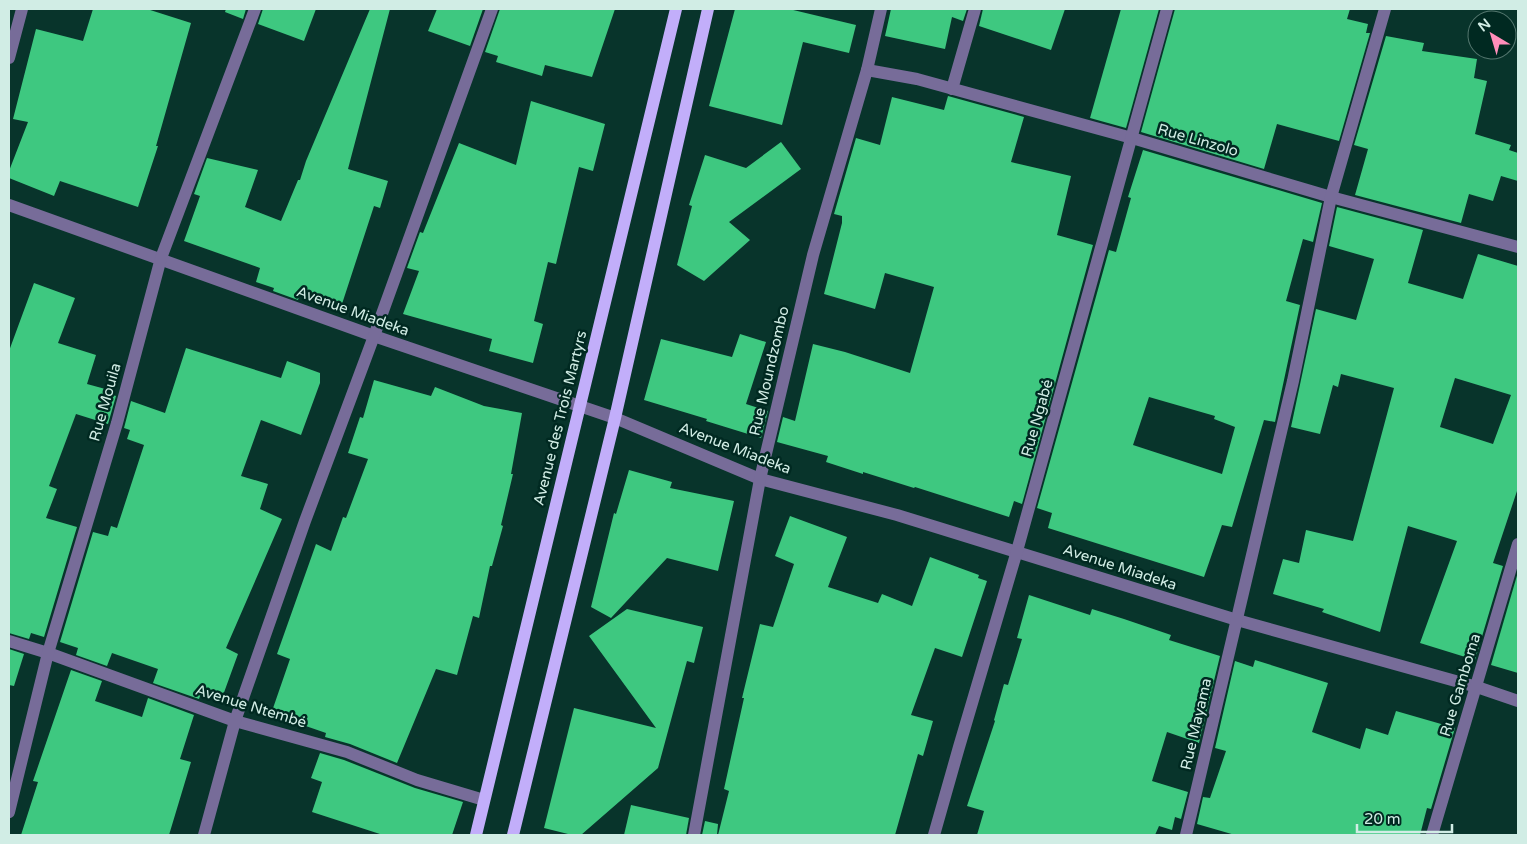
<svg xmlns="http://www.w3.org/2000/svg" width="1527" height="844" viewBox="0 0 1527 844" font-family="'Varela Round',sans-serif">
	<rect width="100%" height="100%" fill="#08342b"/>
	<!-- building -->
	<g fill="#3ec880" fill-rule="evenodd">
		<polygon points="93,9 147,9 191,23 156,146 158,146 138,207 60,181 54,196 9,178 9,171 28,122 13,119 36,29 83,41"/>
		<polygon points="226,9 246,9 243,19 225,12"/>
		<polygon points="263,9 316,9 304,41 258,24"/>
		<polygon points="370,9 390,9 348,169 388,181 380,208 374,206 342,304 301,290 298,300 273,291 274,288 256,282 260,268 184,241 200,196 194,194 207,158 258,170 245,207 281,221 298,180 300,180 306,161"/>
		<polygon points="437,9 483,9 470,46 428,31"/>
		<polygon points="500,9 615,9 592,77 545,65 542,76 496,62 498,56 485,52"/>
		<polygon points="735,9 789,9 856,25 849,53 803,42 782,125 709,106"/>
		<polygon points="891,9 967,9 963,21 952,17 945,49 885,36"/>
		<polygon points="983,9 1065,9 1051,50 979,26"/>
		<polygon points="1121,9 1159,9 1126,128 1090,118"/>
		<polygon points="1175,9 1350,9 1347,19 1368,24 1366,33 1370,33 1339,141 1277,124 1264,169 1141,132"/>
		<polygon points="1386,36 1424,43 1422,51 1477,59 1474,78 1487,81 1475,134 1511,145 1509,150 1518,153 1518,181 1501,176 1493,201 1469,194 1461,223 1355,195 1368,149 1354,145"/>
		<polygon points="948,96 1024,117 1011,162 1071,176 1057,235 1093,245 1022,504 1014,501 1009,517 915,487 914,488 863,472 863,474 826,462 828,456 777,442 783,417 795,421 813,344 845,352 910,373 934,287 885,273 875,309 824,294 842,223 842,216 834,214 856,138 880,145 892,97 944,110"/>
		<polygon points="531,101 605,124 593,171 579,167 556,264 548,262 534,321 543,324 533,363 489,351 492,339 403,314 419,271 407,268 408,265 420,232 423,233 459,143 516,165"/>
		<polygon points="781,142 801,169 729,222 750,240 704,281 677,265 692,206 689,205 705,155 746,168"/>
		<path d="M1143 150 1322 203 1313 242 1303 239 1286 301 1300 305 1275 422 1264 420 1232 527 1222 525 1204 577 1048 528 1052 513 1037 508 1109 250 1116 252 1131 198 1128 197ZM1149 397 1215 416 1214 419 1235 427 1222 474 1133 445Z"/>
		<path d="M1337 207 1423 230 1408 283 1463 299 1478 254 1518 266V488L1493 563 1503 566 1475 660 1420 643 1457 541 1408 526 1380 632 1322 612 1324 609 1273 594 1283 559 1299 563 1306 530 1353 541 1394 388 1341 374 1338 387 1333 385 1320 434 1291 427 1316 309 1356 320 1374 259 1329 246ZM1455 378 1511 395 1493 444 1440 427Z"/>
		<polygon points="34,283 75,298 58,343 96,355 87,384 109,390 108,393 116,396 108,424 76,414 49,486 57,489 46,518 77,527 44,637 31,633 29,639 9,633 9,351"/>
		<polygon points="740,334 766,342 746,404 768,411 761,438 706,421 707,419 644,400 661,339 732,357"/>
		<polygon points="186,348 281,378 287,361 320,373 320,383 301,435 261,420 241,476 268,484 260,509 282,519 226,648 238,654 222,698 202,690 199,699 153,683 158,669 112,653 107,666 76,655 78,648 60,642 93,532 108,536 111,526 117,528 144,445 127,439 130,430 124,428 131,401 165,413"/>
		<polygon points="374,380 431,396 435,387 484,406 522,413 511,474 513,474 501,525 503,526 492,566 490,566 479,618 473,616 457,675 436,669 397,763 350,744 325,737 326,733 271,714 290,659 277,654 316,544 331,551 343,517 346,518 368,459 348,453 360,417 363,418"/>
		<polygon points="629,470 672,482 670,488 734,501 718,571 667,558 611,618 591,607 614,513 616,514"/>
		<polygon points="790,516 847,537 828,587 878,603 882,594 912,606 930,557 979,575 978,578 987,581 962,657 935,648 911,715 933,721 923,756 918,754 895,835 718,835 729,791 724,789 744,698 742,698 760,624 773,627 794,564 775,556"/>
		<polygon points="1518,572 1518,673 1491,665"/>
		<polygon points="1029,595 1090,615 1092,609 1124,619 1171,635 1169,640 1220,656 1199,743 1167,732 1152,781 1188,792 1181,819 1175,817 1172,830 1159,826 1155,835 977,835 984,811 967,806 995,721 994,720 1004,684 1008,685 1022,639 1017,638"/>
		<polygon points="627,609 703,627 694,663 687,661 658,768 581,835 572,835 544,828 574,708 656,728 589,636"/>
		<polygon points="9,649 24,654 14,686 9,685"/>
		<polygon points="1255,660 1328,683 1312,732 1360,749 1366,728 1388,735 1396,711 1455,728 1431,809 1427,808 1420,835 1235,835 1197,824 1203,797 1210,798 1226,751 1215,748 1235,661 1253,667"/>
		<polygon points="71,670 102,681 95,701 142,717 148,698 194,715 180,759 191,762 169,835 21,835 38,782 33,781"/>
		<polygon points="320,753 344,760 415,788 463,802 452,835 383,835 312,812 322,782 311,778"/>
		<polygon points="631,805 689,818 686,835 624,835"/>
		<polygon points="705,821 718,824 717,835 702,835"/>
	</g>
	<g fill="none" stroke-linecap="round" stroke-linejoin="round">
		<!-- minor -->
		<g stroke="#776c99" stroke-width="12">
			<polyline points="9,58 22,9"/>
			<polyline points="867,70 917,79 1132,138 1331,197 1518,247"/>
			<polyline points="952,89 975,9"/>
			<polyline points="9,205 374,336 615,418 760,479 897,515 1237,620 1477,687 1518,701"/>
			<polyline points="9,641 48,653 235,721 347,752 417,780 484,800"/>
			<polyline points="9,812 48,653 117,423 161,258 255,9"/>
			<polyline points="204,835 235,721 305,521 374,336 492,9"/>
			<polyline points="694,835 760,479 813,255 867,70 881,9"/>
			<polyline points="934,835 959,747 1017,551 1167,9"/>
			<polyline points="1186,835 1293,381 1331,197 1385,9"/>
			<polyline points="1432,835 1518,544"/>
		</g>
		<!-- major -->
		<g stroke="#c2aefa" stroke-width="12">
			<polyline points="476,835 676,9"/>
			<polyline points="513,835 615,418 708,9"/>
		</g>
	</g>
	<g text-anchor="middle" stroke-width="5" stroke-linejoin="round" paint-order="stroke">
		<!-- street labels -->
		<g font-size="15" fill="#d1ede5" stroke="#002921">
			<text transform="translate(1198 140) rotate(16)" y="5">Rue Linzolo</text>
			<text transform="translate(353 311) rotate(20)" y="5">Avenue Miadeka</text>
			<text transform="translate(769 371) rotate(-77)" y="5">Rue Moundzombo</text>
			<text transform="translate(105 402) rotate(-74)" y="5">Rue Mouila</text>
			<text transform="translate(560 418) rotate(-76)" y="5">Avenue des Trois Martyrs</text>
			<text transform="translate(1037 418) rotate(-74)" y="5">Rue Ngabé</text>
			<text transform="translate(735 448) rotate(21)" y="5">Avenue Miadeka</text>
			<text transform="translate(1120 567) rotate(18)" y="5">Avenue Miadeka</text>
			<text transform="translate(1460 685) rotate(-73)" y="5">Rue Gamboma</text>
			<text transform="translate(251 706) rotate(17)" y="5">Avenue Ntembé</text>
			<text transform="translate(1196 724) rotate(-77)" y="5">Rue Mayama</text>
		</g>
	</g>
	<!-- border -->
	<rect width="1527" height="844" fill="none" stroke="#d1ede5" stroke-width="20"/>
	<!-- north arrow -->
	<g transform="translate(1492 35) rotate(322)"><circle r="24" fill="#002921" stroke="#54776f"/>
	<path d="M0-4L9 19L0 12L-9 19Z" fill="#ff8eba"/>
	<text y="-8" font-size="14" font-weight="bold" text-anchor="middle" fill="#d1ede5">N</text>
	</g>
	<!-- scale -->
	<path d="M1357 824v8h95v-8" fill="none" stroke="#d1ede5" stroke-width="2.5"/>
	<text x="1364" y="824" font-size="15" fill="#d1ede5" stroke="#002921" stroke-width="4" paint-order="stroke">20 m</text>
</svg>
